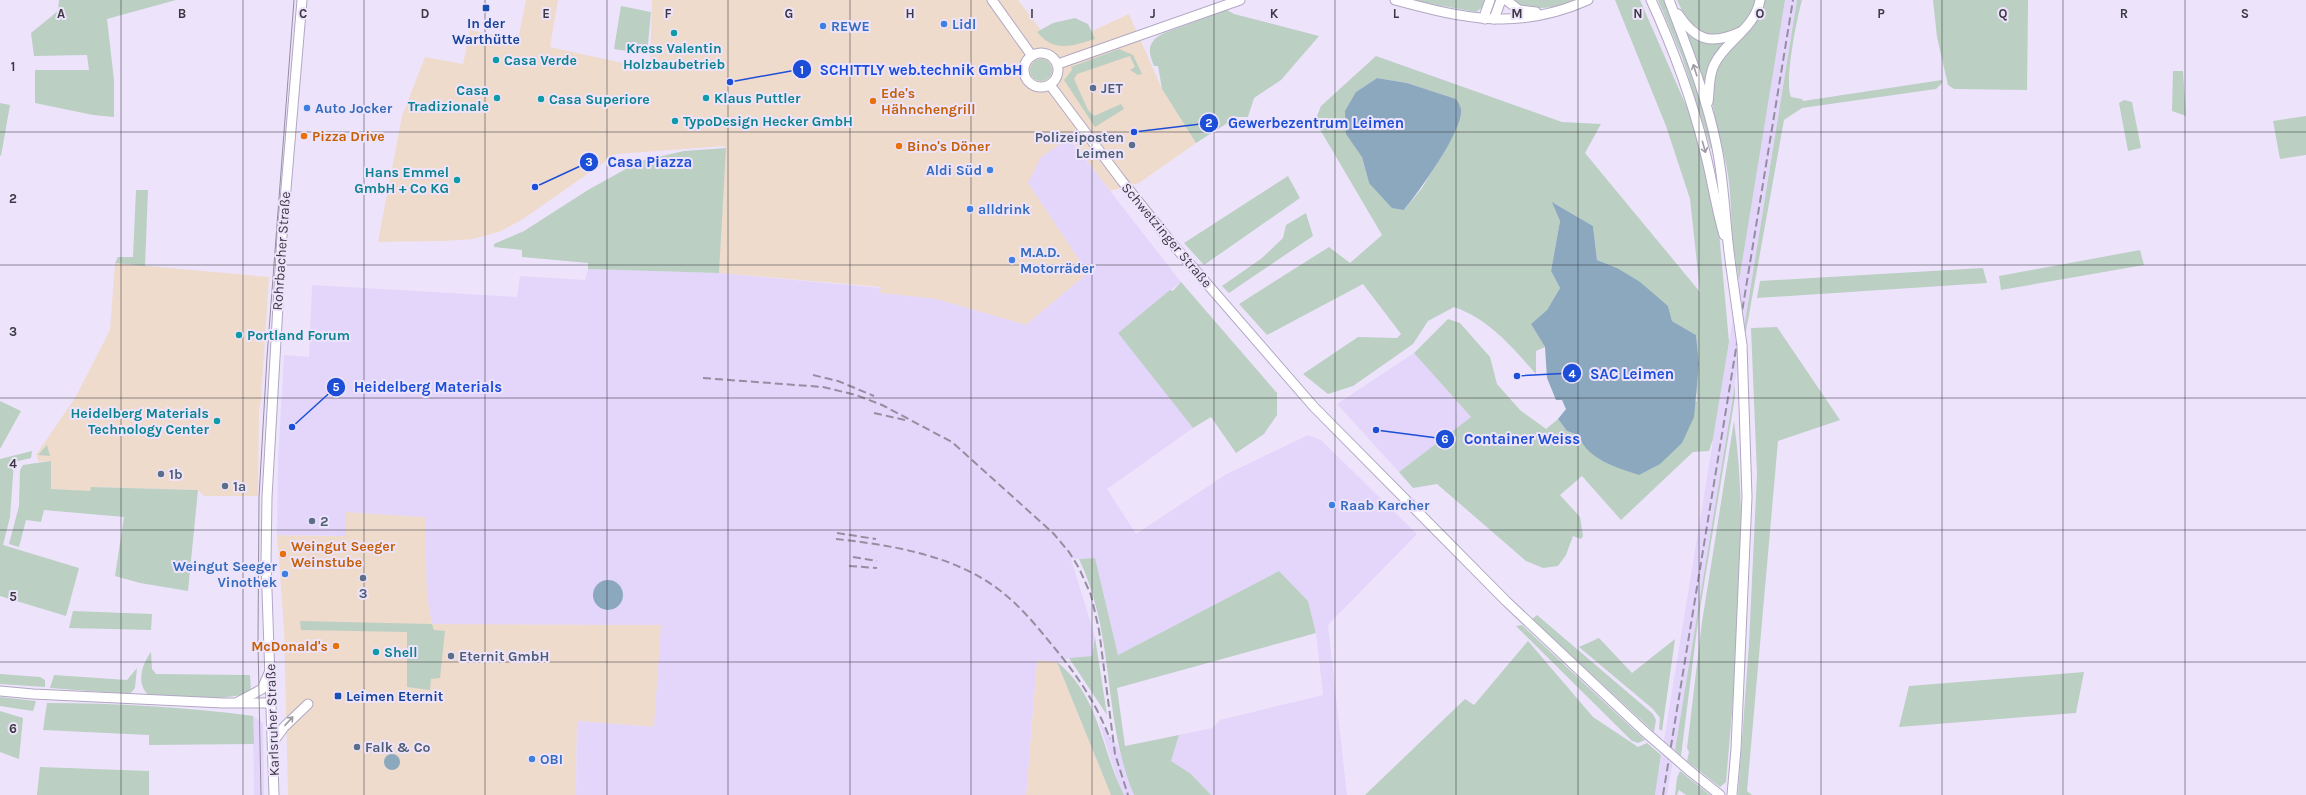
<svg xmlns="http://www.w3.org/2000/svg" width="2306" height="795" viewBox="0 0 2306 795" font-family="Karla,sans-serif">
	<rect width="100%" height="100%" fill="#ede4fc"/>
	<!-- commercial -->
	<g fill="#efdbcc">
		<polygon points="526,0 558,0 550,47 650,69 652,0 1018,0 1044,34 1062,45 1129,14 1162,89 1196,143 1139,183 1110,191 1070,138 1028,183 1088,273 1026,325 936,299 879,293 881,287 719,273 725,146 616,154 523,219 501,231 474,239 443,241 378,242 402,116 425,57 463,64 470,30 518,40"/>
		<polygon points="115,263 269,277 261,400 259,411 258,496 204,496 198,490 91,487 91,492 51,489 51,461 39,462 36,455 75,398 110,330"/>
		<polygon points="346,512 426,517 427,595 432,624 662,625 654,727 577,721 576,795 288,795 284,628 277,535 346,536"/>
		<polygon points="1037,660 1057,662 1111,795 1026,795"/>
	</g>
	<!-- built -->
	<g fill="#e3d6fa">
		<polygon points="1785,0 1797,0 1685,690 1667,795 1655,795"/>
		<polygon points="1069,138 1181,282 1118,333 1193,428 1107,489 1136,534 1225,475 1308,435 1321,440 1417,534 1328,625 1347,795 1211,795 1191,774 1171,761 1179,735 1212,728 1220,720 1323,695 1316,633 1308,601 1279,571 1118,655 1095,558 1071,559 1095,637 1092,656 1069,658 1057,662 1037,660 1026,795 576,795 577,721 654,727 661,625 432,624 427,595 425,517 346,512 346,536 277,535 278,461 284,355 309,357 312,285 517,297 520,276 585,280 588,269 719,273 881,288 879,293 936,299 1026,325 1088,273 1028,183 1041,157"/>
		<polygon points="1414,353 1471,417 1399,472 1337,404"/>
		<polygon points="253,716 263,723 264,795 254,795"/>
		<polygon points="1099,722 1118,747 1134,795 1124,795 1120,788"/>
	</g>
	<!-- green -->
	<g fill="#bbcfc3" fill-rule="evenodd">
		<polygon points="59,0 176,0 107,19 114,80 114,117 93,115 35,103 35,70 89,70 87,55 34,56 31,33 58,11"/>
		<polygon points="1410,0 1486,0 1483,7 1476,12"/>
		<path d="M1511 0H1579C1558 8 1530 13 1511 0Z"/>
		<path d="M1615 0H1640L1688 110 1701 152 1719 232 1729 342 1713 439 1709 451 1693 452 1621 520 1582 476 1560 495 1580 517 1583 536 1581 539 1573 536 1566 555 1558 566 1543 568 1526 561 1437 484 1413 488 1399 472 1471 417 1414 353 1448 319 1460 323 1490 357 1497 384 1520 410 1546 429 1558 419 1567 431 1578 435 1697 401 1696 388 1699 364 1696 335 1672 321 1668 306 1617 268 1597 260 1593 226 1554 203 1560 221 1551 271 1560 288 1547 310 1531 324 1545 347 1536 351V374C1512 347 1489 319 1454 307L1428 321 1413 344 1353 386 1328 394 1303 374 1358 337 1397 338 1401 334 1363 284 1267 335 1239 304 1329 247 1350 263 1382 235 1315 121 1321 106 1376 56 1562 122 1601 124 1585 153 1700 292 1690 199 1666 126ZM1377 78 1407 83 1456 99 1442 155 1422 188 1404 210 1369 183 1362 157 1356 92Z"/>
		<path d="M1658 0H1664C1684 49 1701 97 1714 148L1711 149 1682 57Z"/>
		<path d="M1677 0H1756C1752 8 1748 18 1742 24 1714 53 1689 28 1677 0Z"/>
		<path d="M1764 0H1785L1739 281C1737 265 1733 249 1732 233 1731 214 1731 195 1728 175 1724 145 1707 107 1713 77 1720 46 1759 36 1764 0Z"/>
		<path d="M1797 0H1802C1797 18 1784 81 1791 97L1802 99 1803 101 1942 80V83L1936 89 1802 108 1784 120 1743 348 1742 340Z"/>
		<polygon points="1933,0 2028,0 2027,90 1954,89 1948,85 1937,37"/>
		<polygon points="621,6 651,12 647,54 614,49"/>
		<path d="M1227 10 1234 14 1319 36 1281 80 1254 98 1248 117H1237L1196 143 1162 89 1158 66H1154C1147 50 1148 41 1164 33Z"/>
		<path d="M1075 18 1088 24 1095 39C1072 46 1054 53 1037 32L1053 23Z"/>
		<polygon points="1681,24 1686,31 1730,39 1705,90"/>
		<polygon points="1119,49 1133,55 1142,74 1138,75 1130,70 1135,67 1130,56 1077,74 1074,79 1088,110 1094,116 1121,104 1124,109 1095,127 1064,80 1072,70 1071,67"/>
		<circle cx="1041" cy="70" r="11"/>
		<polygon points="2173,71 2183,71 2186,116 2172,111"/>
		<polygon points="2124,100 2132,102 2141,148 2128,151 2119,103"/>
		<polygon points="0,103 10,105 1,156 0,155"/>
		<polygon points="2306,116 2306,155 2280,159 2273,121"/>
		<polygon points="726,148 719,273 588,269 588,263 522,257 522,250 494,247 494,244 524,231 588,190 640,161 684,151"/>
		<polygon points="1288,176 1300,198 1204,265 1184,243"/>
		<polygon points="136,190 148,190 145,266 115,263 118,257 133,257"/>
		<polygon points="1306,213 1313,236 1229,293 1222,286 1262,258 1283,238 1286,225"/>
		<polygon points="2140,250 2144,265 2001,290 1999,276"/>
		<polygon points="1983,268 1987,283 1757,298 1760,281"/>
		<polygon points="1181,282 1277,393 1277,415 1264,434 1236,453 1211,417 1193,428 1118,333 1170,290 1173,291"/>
		<polygon points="1777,327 1840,420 1778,441 1747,791 1752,795 1738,795 1749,644 1757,474 1751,328"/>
		<polygon points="1735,384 1735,397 1698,621 1681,756 1675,750"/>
		<polygon points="0,401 21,411 0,449"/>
		<path d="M1734 421C1750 538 1736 664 1726 782L1720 787 1687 761 1689 752 1687 748 1702 622Z"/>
		<polygon points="47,445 50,456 38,455"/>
		<polygon points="32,451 31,458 14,462 10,517 3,545 79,568 66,616 0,596 0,459"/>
		<polygon points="51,461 51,489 90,491 91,487 198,490 188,591 140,583 115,576 124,517 44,510 41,522 26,520 19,547 9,544 19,506 20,470 23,465"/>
		<path d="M1095 558 1118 655 1279 571 1308 601 1316 633 1117 688 1125 746 1179 735 1171 761 1191 774 1211 795H1134C1102 719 1116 636 1079 559Z"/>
		<polygon points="73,611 152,614 151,630 69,628"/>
		<polygon points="1537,615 1653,714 1656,720 1654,732 1532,619"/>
		<polygon points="300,621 432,624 434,630 445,631 440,678 431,679 430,690 407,687 407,632 301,630"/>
		<polygon points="1522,625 1634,730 1645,740 1638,743 1632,741 1516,626"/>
		<polygon points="1095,637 1107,715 1069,658 1092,656"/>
		<polygon points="1599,638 1632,673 1675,639 1662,731 1659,729 1660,718 1653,709 1579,647"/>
		<polygon points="1528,641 1593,717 1638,747 1647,743 1661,755 1655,795 1365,795 1465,699 1474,705"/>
		<path d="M151 652 152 669 156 674 250 675 251 694 219 698 150 696C135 685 142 664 151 652Z"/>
		<path d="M1057 662C1100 696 1101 750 1124 795H1111Z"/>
		<polygon points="137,668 135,688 130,694 50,688 54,675 127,680"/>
		<polygon points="2084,672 2076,713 1899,727 1909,686"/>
		<polygon points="0,674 40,677 45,680 45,687 0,684"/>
		<polygon points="0,697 36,701 33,711 0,706"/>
		<path d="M47 703C115 703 187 707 253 716L254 744 149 745V735L43 730Z"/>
		<polygon points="0,711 23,718 19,759 0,752"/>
		<polygon points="40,767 149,771 149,795 37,795"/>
		<polygon points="1680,771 1710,795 1686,795 1679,790 1677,795 1675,795 1677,778"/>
	</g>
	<!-- water -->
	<g fill="#8ca8be">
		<path d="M1377 78 1407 83 1456 99C1458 102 1461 107 1461 110 1463 131 1418 193 1404 210L1392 208 1369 183 1362 157 1346 134 1345 111 1356 92Z"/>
		<path d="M1552 202 1593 226 1597 260 1617 268 1640 282 1668 306 1672 321 1696 335 1699 364 1694 417 1682 443 1660 464 1639 475C1616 467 1588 460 1578 435L1567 431 1558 419 1566 409 1562 400H1556L1547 378 1545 347 1531 324 1547 310 1560 288 1551 271 1560 221Z"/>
		<circle cx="608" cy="595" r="15"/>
		<circle cx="392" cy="762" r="8"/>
	</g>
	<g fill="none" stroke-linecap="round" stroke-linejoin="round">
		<!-- major casing -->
		<g stroke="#b2a7c3" stroke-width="11">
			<g id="major">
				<polyline points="992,0 1032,56"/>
				<path d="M1395 0C1465 19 1518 31 1588 0"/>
				<polyline points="1506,0 1519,10 1536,12"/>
				<path d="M1651 0C1673 48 1692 100 1705 152 1712 179 1716 208 1724 235"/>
				<path d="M1669 0C1687 48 1707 97 1717 148 1725 188 1725 227 1731 267"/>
				<path d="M1678 14C1696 41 1711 45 1740 32"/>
				<polyline points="1485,19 1485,14 1490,0"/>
				<polyline points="1494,19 1501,0"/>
				<circle cx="1041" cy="70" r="17"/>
				<polyline points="1058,64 1240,0"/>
				<polyline points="1050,85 1122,181 1170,241 1314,407 1506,601 1644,731"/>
				<path d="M1708 102C1710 89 1708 78 1714 65 1725 41 1755 29 1760 0"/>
				<polyline points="0,691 33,694 223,703 272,703"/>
				<polyline points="238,702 262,689 269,673"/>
				<polyline points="273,742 284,727 308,704"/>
				<polyline points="1690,771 1720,795"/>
				<polyline points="274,795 266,562 267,497 282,236 302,0"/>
				<polyline points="1732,795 1736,749 1747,497 1742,345"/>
			</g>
		</g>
		<!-- major -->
		<use href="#major" stroke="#fff" stroke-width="9"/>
		<!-- tram -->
		<polyline stroke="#958ea0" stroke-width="1" points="261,795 258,643 259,497 267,357 294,0"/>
		<!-- rail -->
		<g stroke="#958ea0" stroke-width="2" stroke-dasharray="8 4" stroke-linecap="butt">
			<polyline points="813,375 838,381 874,396"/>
			<polyline points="703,378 823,387 856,395 882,405 952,442 1053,533 1069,552 1079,568 1091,595 1099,630 1115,754 1128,795"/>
			<polyline points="874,413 905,420"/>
			<polyline points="837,533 876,539"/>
			<path d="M836 539C891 545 953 555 998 589 1021 606 1039 629 1057 651 1079 678 1097 705 1110 739"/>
			<polyline points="853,557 877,561"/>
			<polyline points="849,566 877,568"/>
			<polyline points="1663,795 1793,0"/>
		</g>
		<!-- major-bridge casing -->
		<g stroke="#b2a7c3" stroke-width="11" stroke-linecap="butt">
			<g id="major-bridge">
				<polyline points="1731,267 1742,345"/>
				<polyline points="1644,731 1690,771"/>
			</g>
		</g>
		<!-- major-bridge -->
		<use href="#major-bridge" stroke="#fff" stroke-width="9"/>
	</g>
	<!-- one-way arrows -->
	<defs><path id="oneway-shaft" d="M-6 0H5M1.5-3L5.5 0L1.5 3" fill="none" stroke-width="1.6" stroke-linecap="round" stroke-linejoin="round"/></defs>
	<g stroke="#9e9ca2">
		<use href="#oneway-shaft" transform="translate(1695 70) rotate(-108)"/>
		<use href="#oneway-shaft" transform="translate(1704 147) rotate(74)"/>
		<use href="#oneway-shaft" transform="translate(289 721) rotate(-47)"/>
	</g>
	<!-- grid -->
	<path fill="none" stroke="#3d3944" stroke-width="1" stroke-opacity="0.55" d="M121 0V795M243 0V795M364 0V795M485 0V795M607 0V795M728 0V795M850 0V795M971 0V795M1092 0V795M1214 0V795M1335 0V795M1456 0V795M1578 0V795M1699 0V795M1821 0V795M1942 0V795M2063 0V795M2185 0V795M0 132H2306M0 265H2306M0 398H2306M0 530H2306M0 662H2306"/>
	<!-- markers -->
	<g fill="#1a4fb4" stroke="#ede4fc" stroke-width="1.5">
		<rect x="482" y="4" width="8" height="8" rx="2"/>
		<rect x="334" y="692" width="8" height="8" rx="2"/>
	</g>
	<g fill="#3f7fe0" stroke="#ede4fc" stroke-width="1.5">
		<circle cx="944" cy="24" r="4"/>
		<circle cx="823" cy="26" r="4"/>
		<circle cx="307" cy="108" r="4"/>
		<circle cx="990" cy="170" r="4"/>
		<circle cx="970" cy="209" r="4"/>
		<circle cx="1012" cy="260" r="4"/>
		<circle cx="1332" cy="505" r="4"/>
		<circle cx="285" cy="574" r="4"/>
		<circle cx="532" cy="759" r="4"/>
	</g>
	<g fill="#0f9aa8" stroke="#ede4fc" stroke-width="1.5">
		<circle cx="674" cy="33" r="4"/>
		<circle cx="496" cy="60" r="4"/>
		<circle cx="497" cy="98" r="4"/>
		<circle cx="706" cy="98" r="4"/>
		<circle cx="541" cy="99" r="4"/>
		<circle cx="675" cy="121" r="4"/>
		<circle cx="457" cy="180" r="4"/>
		<circle cx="239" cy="335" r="4"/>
		<circle cx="217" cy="421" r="4"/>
		<circle cx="376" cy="652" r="4"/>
	</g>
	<g fill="#5c6f8a" stroke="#ede4fc" stroke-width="1.5">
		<circle cx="1093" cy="88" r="4"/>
		<circle cx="1132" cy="145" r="4"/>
		<circle cx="161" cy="474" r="4"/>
		<circle cx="225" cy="486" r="4"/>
		<circle cx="312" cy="521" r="4"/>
		<circle cx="363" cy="578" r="4"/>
		<circle cx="451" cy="656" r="4"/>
		<circle cx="357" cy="747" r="4"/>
	</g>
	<g fill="#e8710a" stroke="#ede4fc" stroke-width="1.5">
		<circle cx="873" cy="101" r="4"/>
		<circle cx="304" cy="136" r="4"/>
		<circle cx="899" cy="146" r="4"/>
		<circle cx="283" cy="554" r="4"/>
		<circle cx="336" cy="646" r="4"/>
	</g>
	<g text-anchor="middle" stroke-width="4" stroke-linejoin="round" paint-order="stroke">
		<!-- transit labels -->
		<g font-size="14" font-weight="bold" fill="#164399" stroke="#ede4fc">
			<text x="486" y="28">In der<tspan x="486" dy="16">Warthütte</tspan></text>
			<text x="346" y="701" text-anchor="start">Leimen Eternit</text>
		</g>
		<!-- shop labels -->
		<g font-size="14" font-weight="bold" fill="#366cbe" stroke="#ede4fc" text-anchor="start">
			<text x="952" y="29">Lidl</text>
			<text x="831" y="31">REWE</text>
			<text x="315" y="113">Auto Jocker</text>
			<text x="982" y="175" text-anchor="end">Aldi Süd</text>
			<text x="978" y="214">alldrink</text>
			<text x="1020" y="257">M.A.D.<tspan x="1020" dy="16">Motorräder</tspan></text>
			<text x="1340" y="510">Raab Karcher</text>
			<text x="277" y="571" text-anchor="end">Weingut Seeger<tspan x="277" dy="16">Vinothek</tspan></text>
			<text x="540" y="764">OBI</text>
		</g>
		<!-- culture labels -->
		<g font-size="14" font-weight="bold" fill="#0d838f" stroke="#ede4fc" text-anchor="start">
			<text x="674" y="53" text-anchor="middle">Kress Valentin<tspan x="674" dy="16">Holzbaubetrieb</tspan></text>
			<text x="504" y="65">Casa Verde</text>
			<text x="489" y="95" text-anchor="end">Casa<tspan x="489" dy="16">Tradizionale</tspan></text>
			<text x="714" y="103">Klaus Puttler</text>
			<text x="549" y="104">Casa Superiore</text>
			<text x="683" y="126">TypoDesign Hecker GmbH</text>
			<text x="449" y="177" text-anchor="end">Hans Emmel<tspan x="449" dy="16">GmbH + Co KG</tspan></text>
			<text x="247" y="340">Portland Forum</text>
			<text x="209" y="418" text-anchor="end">Heidelberg Materials<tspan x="209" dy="16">Technology Center</tspan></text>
			<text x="384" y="657">Shell</text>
		</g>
		<!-- service labels -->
		<g font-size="14" font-weight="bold" fill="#4e5e75" stroke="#ede4fc" text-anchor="start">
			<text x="1101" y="93">JET</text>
			<text x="1124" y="142" text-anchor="end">Polizeiposten<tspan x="1124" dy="16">Leimen</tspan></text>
			<text x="169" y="479">1b</text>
			<text x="233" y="491">1a</text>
			<text x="320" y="526">2</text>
			<text x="363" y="598" text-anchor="middle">3</text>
			<text x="459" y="661">Eternit GmbH</text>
			<text x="365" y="752">Falk &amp; Co</text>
		</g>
		<!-- food labels -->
		<g font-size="14" font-weight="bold" fill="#c56008" stroke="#ede4fc" text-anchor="start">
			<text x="881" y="98">Ede's<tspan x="881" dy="16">Hähnchengrill</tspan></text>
			<text x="312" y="141">Pizza Drive</text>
			<text x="907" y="151">Bino's Döner</text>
			<text x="291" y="551">Weingut Seeger<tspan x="291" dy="16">Weinstube</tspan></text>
			<text x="328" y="651" text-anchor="end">McDonald's</text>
		</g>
		<!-- street labels -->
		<g font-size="14" fill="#3d3944" stroke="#ede4fc">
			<text transform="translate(1167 235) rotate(50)" y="5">Schwetzinger Straße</text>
			<text transform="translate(281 251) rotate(-86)" y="5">Rohrbacher Straße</text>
			<text transform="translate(272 720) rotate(-92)" y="5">Karlsruher Straße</text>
		</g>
	</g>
	<g font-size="13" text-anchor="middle" font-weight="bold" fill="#3d3944" stroke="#ede4fc" stroke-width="4" stroke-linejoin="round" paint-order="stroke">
		<text x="61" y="18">A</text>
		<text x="182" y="18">B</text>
		<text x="303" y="18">C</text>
		<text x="425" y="18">D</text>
		<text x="546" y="18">E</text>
		<text x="668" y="18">F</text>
		<text x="789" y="18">G</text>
		<text x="910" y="18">H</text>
		<text x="1032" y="18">I</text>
		<text x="1153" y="18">J</text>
		<text x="1274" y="18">K</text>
		<text x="1396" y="18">L</text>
		<text x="1517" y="18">M</text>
		<text x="1638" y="18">N</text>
		<text x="1760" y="18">O</text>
		<text x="1881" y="18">P</text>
		<text x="2003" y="18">Q</text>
		<text x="2124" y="18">R</text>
		<text x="2245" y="18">S</text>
		<text x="13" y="71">1</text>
		<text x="13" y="203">2</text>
		<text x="13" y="336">3</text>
		<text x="13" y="468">4</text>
		<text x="13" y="601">5</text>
		<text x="13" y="733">6</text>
	</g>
	<!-- callouts -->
	<path fill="none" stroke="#1d4ed8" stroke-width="1.5" d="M730 82L802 69M1134 132L1209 123M535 187L589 162M1517 376L1572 373M292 427L336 387M1376 430L1445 439"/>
	<g fill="#1d4ed8" stroke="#ede4fc" stroke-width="1.5">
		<circle cx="730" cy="82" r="4"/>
		<circle cx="1134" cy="132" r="4"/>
		<circle cx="535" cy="187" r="4"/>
		<circle cx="1517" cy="376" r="4"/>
		<circle cx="292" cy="427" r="4"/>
		<circle cx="1376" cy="430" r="4"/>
		<circle cx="802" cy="69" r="10"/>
		<circle cx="1209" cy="123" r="10"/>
		<circle cx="589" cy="162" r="10"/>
		<circle cx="1572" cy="373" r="10"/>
		<circle cx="336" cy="387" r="10"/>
		<circle cx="1445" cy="439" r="10"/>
	</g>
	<g font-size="12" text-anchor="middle" font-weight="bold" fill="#fff">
		<text x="802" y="74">1</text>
		<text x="1209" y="127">2</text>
		<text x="589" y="166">3</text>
		<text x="1572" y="378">4</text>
		<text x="336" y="391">5</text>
		<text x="1445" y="443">6</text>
	</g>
	<g font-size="15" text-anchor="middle" font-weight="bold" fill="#1d4ed8" stroke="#ede4fc" stroke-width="4" stroke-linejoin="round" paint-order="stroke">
		<text x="921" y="75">SCHITTLY web.technik GmbH</text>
		<text x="1316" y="128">Gewerbezentrum Leimen</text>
		<text x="650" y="167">Casa Piazza</text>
		<text x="1632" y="379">SAC Leimen</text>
		<text x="428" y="392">Heidelberg Materials</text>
		<text x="1522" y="444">Container Weiss</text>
	</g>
</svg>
